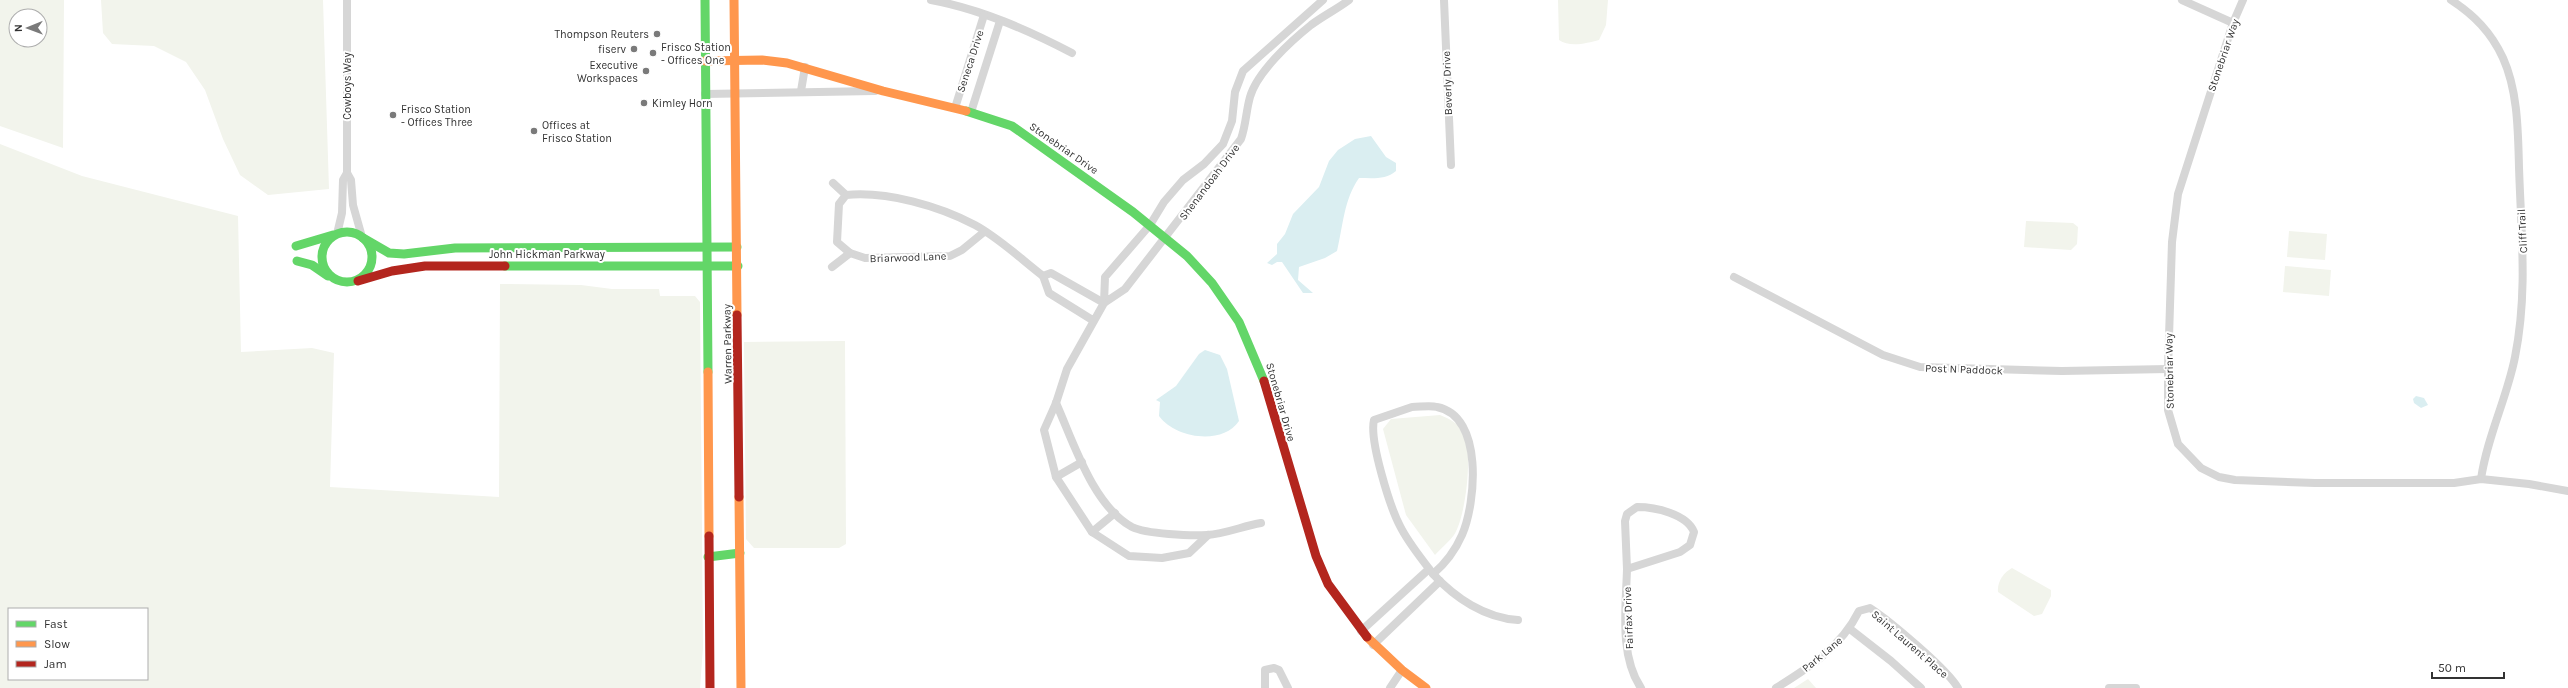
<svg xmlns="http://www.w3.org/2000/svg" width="2568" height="688" viewBox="0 0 2568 688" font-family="Karla,sans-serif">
	<rect width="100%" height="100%" fill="#fff"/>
	<!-- green -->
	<g fill="#f2f4ec" fill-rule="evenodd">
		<path d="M0 0H64L63 148 0 126ZM16 16H40V40H16Z"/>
		<polygon points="101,0 323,0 329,189 268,195 240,175 223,139 205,90 186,62 154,46 112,44 103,33"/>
		<path d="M1558 0H1608L1606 25 1599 40C1587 43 1570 48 1559 40Z"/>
		<path d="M0 144 82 176 238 216 241 352 312 348 334 353 330 487 499 497 500 284 581 285 612 289H659L660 296H695L700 302 703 648 700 688H0ZM9 609H147V679H9Z"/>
		<polygon points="2026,221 2073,223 2078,227 2077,244 2071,250 2024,247"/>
		<polygon points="2289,231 2327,234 2325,260 2287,257"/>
		<polygon points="2285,266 2331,270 2329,296 2283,292"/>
		<polygon points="845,341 846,544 839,548 754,548 746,539 744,342"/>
		<path d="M1440 415C1449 419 1459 423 1464 433 1473 452 1466 517 1454 535 1449 542 1441 548 1435 555L1406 515 1383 429 1391 419Z"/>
		<path d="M2012 568 2051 590V596L2042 614 2034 616 1998 592C1997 582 2003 573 2012 568Z"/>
		<polygon points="1808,679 1816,688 1794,688"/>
	</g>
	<!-- water -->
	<g fill="#daeef1">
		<path d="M1371 136 1386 157 1396 163V171C1386 180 1372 178 1359 178 1344 199 1343 226 1337 251L1325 258 1299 267 1298 280 1313 293H1303L1282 262H1277L1272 265 1267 263 1277 254V244L1285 234 1293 214 1319 187 1329 161 1338 150 1355 139Z"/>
		<path d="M1205 350 1220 355 1227 369 1239 421C1222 446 1175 438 1159 416L1160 402 1156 400 1176 386 1199 354Z"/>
		<polygon points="2416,396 2424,398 2428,405 2421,408 2414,403 2413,399"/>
	</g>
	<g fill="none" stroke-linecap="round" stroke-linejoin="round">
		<!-- street -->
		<g stroke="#d6d6d6" stroke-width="8">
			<polyline points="347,0 347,173 351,180 353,205 362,237"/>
			<path d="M931 0C981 9 1028 30 1072 53"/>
			<path d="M1323 0 1243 71 1235 92 1232 121 1223 144 1204 164 1183 180 1164 202 1150 225 1105 277 1104 303 1125 289 1241 139C1246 125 1246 111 1250 97 1257 72 1291 41 1311 25 1323 16 1337 9 1349 0"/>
			<polyline points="1444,0 1451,165"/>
			<polyline points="2182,0 2233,23"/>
			<polyline points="2243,0 2233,23 2178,194 2172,242 2168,369 2168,410 2178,444 2201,468 2219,477 2235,480 2315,483 2454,483 2481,479 2529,484 2568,491"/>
			<path d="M2451 0C2474 15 2491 32 2503 58 2518 91 2518 132 2519 167 2521 232 2528 292 2515 357 2507 398 2487 437 2481 479"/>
			<polyline points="801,91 805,67"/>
			<polyline points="705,94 875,91"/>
			<polyline points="955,108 984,15"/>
			<polyline points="971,112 1000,21"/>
			<polyline points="833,183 846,195"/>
			<path d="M984 232 962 250 950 256 865 258 850 253 837 242 839 204 846 195C887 191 939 206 975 225 999 238 1021 259 1043 276"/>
			<polyline points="337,234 342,213 343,180 347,173"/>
			<polyline points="832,267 850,253"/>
			<polyline points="1734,277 1883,355 1920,367 2062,371 2168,369"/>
			<polyline points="1094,321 1049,293 1043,276 1051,273 1104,303 1067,369 1056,403 1044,430 1056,477 1092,532 1129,556 1162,558 1189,553 1208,535"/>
			<path d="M1056 403C1073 441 1093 506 1132 527 1146 534 1191 536 1207 535 1225 534 1243 526 1261 523"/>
			<path d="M1412 407C1420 407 1430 405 1437 407 1484 416 1476 503 1462 535 1455 551 1446 563 1433 574 1422 559 1409 544 1400 526 1390 507 1369 440 1374 420Z"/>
			<polyline points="1056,477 1082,462"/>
			<path d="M1637 507C1655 507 1687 514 1694 532L1690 545 1680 552 1627 569 1625 521 1627 514Z"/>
			<polyline points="1092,532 1115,513"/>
			<path d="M1627 569C1626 607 1619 655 1641 688"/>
			<path d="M1433 574C1455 598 1485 618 1518 620"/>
			<polyline points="1850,629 1891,661 1921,688"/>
			<polyline points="1361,631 1429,569"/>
			<polyline points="1373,645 1440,581"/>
			<polyline points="1265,688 1265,670 1274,668 1279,670 1288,688"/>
			<polyline points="1390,688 1402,670"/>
			<path d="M1776 688C1810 667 1841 647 1859 611L1870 608C1890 621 1947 669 1958 688"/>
			<polyline points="2109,688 2136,688"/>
		</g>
		<!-- fast -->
		<g stroke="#63d668" stroke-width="9">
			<polyline points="705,0 708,372"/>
			<polyline points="966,111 1012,126 1133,212 1187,256 1212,283 1239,322 1264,381"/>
			<circle cx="347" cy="257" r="25"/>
			<polyline points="363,238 389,253 404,254 455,248 737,247"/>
			<polyline points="296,246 333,235"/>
			<polyline points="297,261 312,265 328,276"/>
			<polyline points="505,266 738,266"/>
			<polyline points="708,557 740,553"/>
		</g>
		<!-- slow -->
		<g stroke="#ff974d" stroke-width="9">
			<polyline points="734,0 737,315"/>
			<polyline points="705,61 762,60 787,63 883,91 966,111"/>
			<polyline points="708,372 709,536"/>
			<polyline points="739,497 741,688"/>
			<polyline points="1367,637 1402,670 1426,688"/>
		</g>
		<!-- jam -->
		<g stroke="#b3261e" stroke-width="9">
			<polyline points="358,281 392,271 425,266 505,266"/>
			<polyline points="737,315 739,497"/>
			<polyline points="1264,381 1316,556 1328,584 1367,637"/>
			<polyline points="709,536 710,688"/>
		</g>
	</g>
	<!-- markers -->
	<g fill="#7a7a7a" stroke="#fff" stroke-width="1.5">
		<circle cx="657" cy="34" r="4"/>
		<circle cx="634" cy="49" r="4"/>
		<circle cx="653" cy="53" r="4"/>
		<circle cx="646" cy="71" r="4"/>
		<circle cx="644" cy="103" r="4"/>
		<circle cx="393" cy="115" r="4"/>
		<circle cx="534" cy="131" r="4"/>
	</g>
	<g text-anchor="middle" stroke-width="4" stroke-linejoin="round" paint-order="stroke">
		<!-- poi labels -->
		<g font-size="11" fill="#323232" stroke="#fff" text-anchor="start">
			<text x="649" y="38" text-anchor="end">Thompson Reuters</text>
			<text x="661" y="51">Frisco Station<tspan x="661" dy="13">- Offices One</tspan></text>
			<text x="626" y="53" text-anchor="end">fiserv</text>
			<text x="638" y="69" text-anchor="end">Executive<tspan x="638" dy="13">Workspaces</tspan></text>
			<text x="652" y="107">Kimley Horn</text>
			<text x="401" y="113">Frisco Station<tspan x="401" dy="13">- Offices Three</tspan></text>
			<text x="542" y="129">Offices at<tspan x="542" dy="13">Frisco Station</tspan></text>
		</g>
		<!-- street labels -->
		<g font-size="11" fill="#323232" stroke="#fff">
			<text transform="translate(2223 55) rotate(-71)" y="4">Stonebriar Way</text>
			<text transform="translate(970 61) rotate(-72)" y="4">Seneca Drive</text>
			<text transform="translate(1447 83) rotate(-92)" y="4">Beverly Drive</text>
			<text transform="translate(347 86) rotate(-90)" y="4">Cowboys Way</text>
			<text transform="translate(1064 148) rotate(35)" y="4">Stonebriar Drive</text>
			<text transform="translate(1209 182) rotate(-53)" y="4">Shenandoah Drive</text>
			<text transform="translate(2522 231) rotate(-93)" y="4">Cliff Trail</text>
			<text x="547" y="258">John Hickman Parkway</text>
			<text transform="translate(908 257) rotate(-2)" y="4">Briarwood Lane</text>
			<text transform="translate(727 344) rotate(-91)" y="4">Warren Parkway</text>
			<text transform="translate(1964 369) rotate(2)" y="4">Post N Paddock</text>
			<text transform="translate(2169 371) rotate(-91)" y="4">Stonebriar Way</text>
			<text transform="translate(1281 402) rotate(74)" y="4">Stonebriar Drive</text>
			<text transform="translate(1628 618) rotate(-92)" y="4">Fairfax Drive</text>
			<text transform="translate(1910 644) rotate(41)" y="4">Saint Laurent Place</text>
			<text transform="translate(1822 654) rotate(-40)" y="4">Park Lane</text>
		</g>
	</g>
	<!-- legend -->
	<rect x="8" y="608" width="140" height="72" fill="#ffffff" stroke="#adadad"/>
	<rect x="16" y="621" width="20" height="6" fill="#63d668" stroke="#adadad"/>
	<text x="44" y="628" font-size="12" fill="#323232">Fast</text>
	<rect x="16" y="641" width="20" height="6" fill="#ff974d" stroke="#adadad"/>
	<text x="44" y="648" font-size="12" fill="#323232">Slow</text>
	<rect x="16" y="661" width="20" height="6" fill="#b3261e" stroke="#adadad"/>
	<text x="44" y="668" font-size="12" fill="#323232">Jam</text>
	<!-- north arrow -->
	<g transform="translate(28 28) rotate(269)"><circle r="19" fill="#ffffff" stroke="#adadad"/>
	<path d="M0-3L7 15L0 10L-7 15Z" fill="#7a7a7a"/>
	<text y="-6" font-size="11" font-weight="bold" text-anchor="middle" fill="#323232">N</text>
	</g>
	<!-- scale -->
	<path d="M2432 672v6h72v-6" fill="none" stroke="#323232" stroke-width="2"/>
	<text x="2438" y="672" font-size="12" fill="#323232" stroke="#ffffff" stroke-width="3" paint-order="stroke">50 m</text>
</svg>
